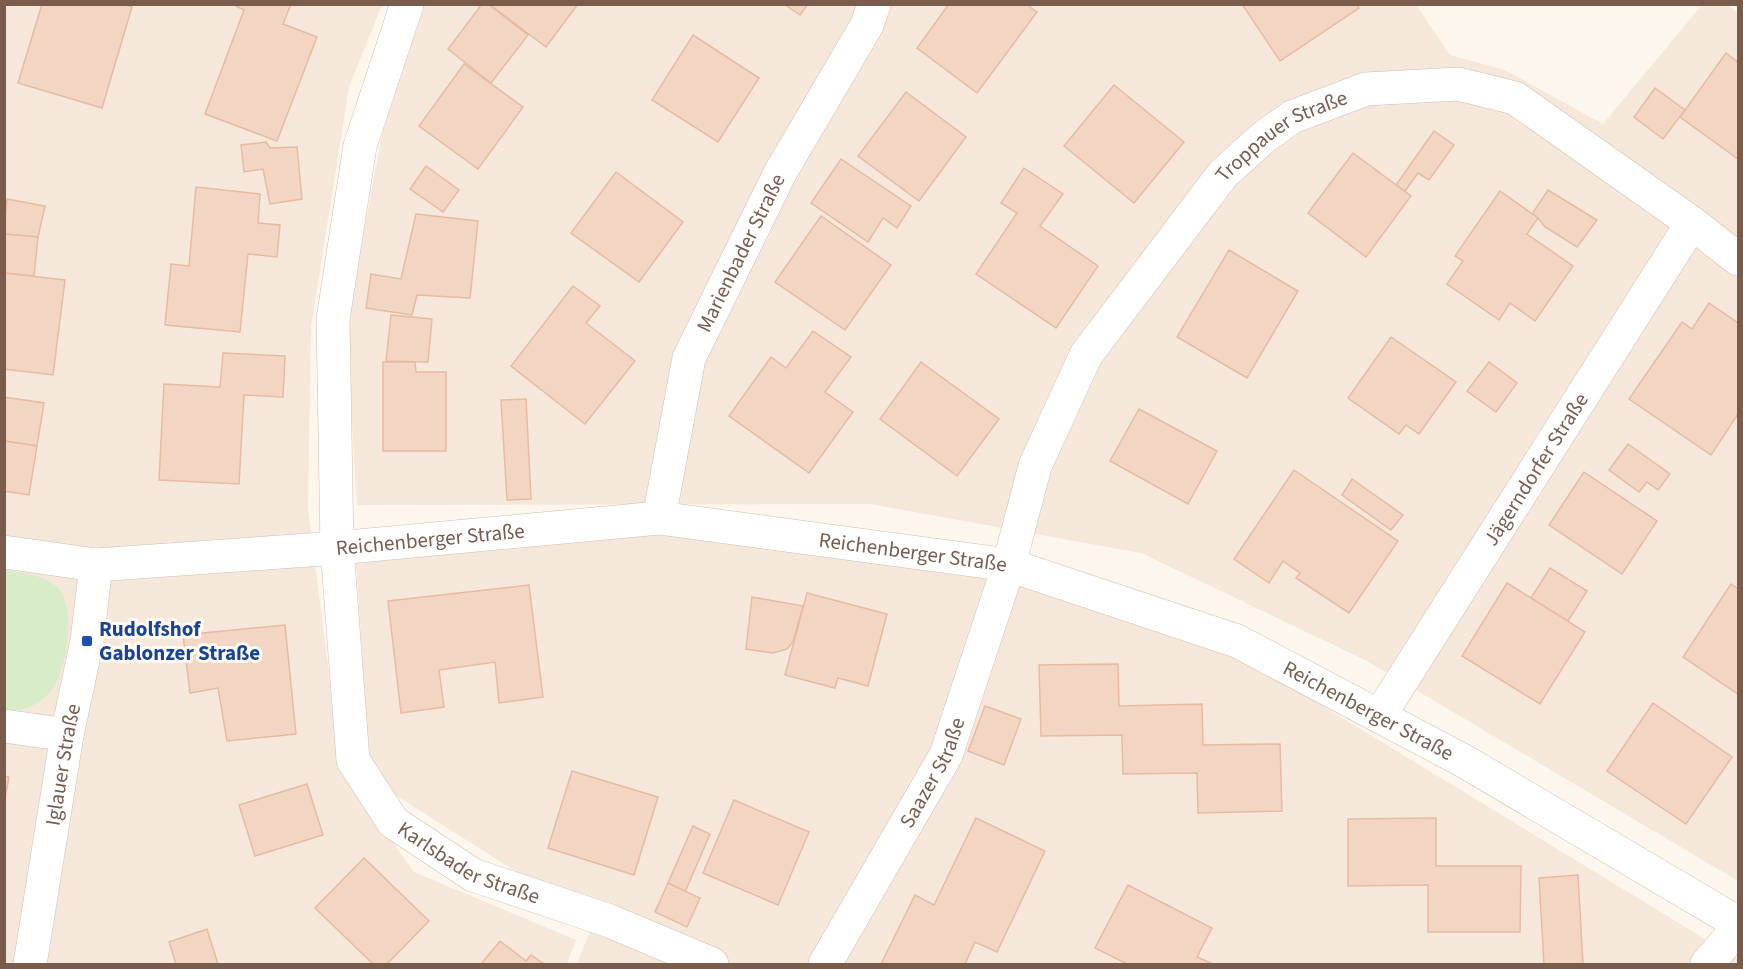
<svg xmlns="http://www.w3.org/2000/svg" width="1743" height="969" viewBox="0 0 1743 969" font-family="'Source Sans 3',sans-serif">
	<rect width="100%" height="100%" fill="#fdf6ec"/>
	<!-- residential -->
	<g fill="#f5e8da">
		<polygon points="5,5 382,5 349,87 311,327 308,508 341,770 414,872 576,940 567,964 5,964"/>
		<polygon points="425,5 1416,5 1450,55 1505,70 1603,124 1702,5 1727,5 1738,13 1738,881 1367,661 1141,553 870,504 357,505 346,328 387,108"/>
		<polygon points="594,532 873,532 1257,666 1738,959 1738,964 577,964 594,921 370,779 356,561"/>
	</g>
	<!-- green -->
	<path fill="#d8ecc9" d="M4 570C23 573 42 574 57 587 78 606 67 673 50 692 39 705 21 713 5 710Z"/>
	<!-- building -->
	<g fill="#f3d5c3" stroke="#e6bba3" stroke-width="1.5">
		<polygon points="42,4 124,4 132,7 102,108 18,83"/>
		<polygon points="232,4 291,4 283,24 317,37 277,141 205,114 244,10"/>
		<polygon points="482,4 488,4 528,35 491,83 448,49"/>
		<polygon points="489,4 578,4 546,47"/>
		<polygon points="784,4 808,4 800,15"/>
		<polygon points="949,4 1026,4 1037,12 977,93 917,48"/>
		<polygon points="1242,4 1356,4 1359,8 1280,61"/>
		<polygon points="693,35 759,78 718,142 652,100"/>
		<polygon points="1726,53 1738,62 1738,159 1680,117"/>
		<polygon points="464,64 523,107 478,169 419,126"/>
		<polygon points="1114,85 1184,142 1134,203 1064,146"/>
		<polygon points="1655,88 1685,110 1663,139 1634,117"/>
		<polygon points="906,92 966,137 919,201 858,156"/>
		<polygon points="1434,131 1454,145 1429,180 1418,173 1405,191 1396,185"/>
		<polygon points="266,142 270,148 297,147 302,199 270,204 263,169 244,172 241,145"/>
		<polygon points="1353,153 1411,196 1366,257 1308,213"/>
		<polygon points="841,159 911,206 897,228 883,218 868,242 811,203"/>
		<polygon points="426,166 459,190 443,212 410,189"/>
		<polygon points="1024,168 1063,194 1040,226 1098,266 1056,328 976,274 1017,213 1001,203"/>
		<polygon points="616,172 683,222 639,282 571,233"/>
		<polygon points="196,187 260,194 258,223 280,225 277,257 248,254 240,332 165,325 171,264 189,266"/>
		<polygon points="1548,190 1597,220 1577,247 1545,227 1538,218 1532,214"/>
		<polygon points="1500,191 1538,218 1527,234 1573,266 1535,321 1510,303 1499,320 1447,284 1463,261 1455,256"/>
		<polygon points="7,199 45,206 38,237 4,234"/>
		<polygon points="416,214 478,221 470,298 417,295 412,315 366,308 371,274 401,279"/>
		<polygon points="821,216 891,265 845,330 775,282"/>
		<polygon points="4,234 38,237 34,276 4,273"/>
		<polygon points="1229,250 1298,291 1247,378 1177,337"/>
		<polygon points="4,273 65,280 53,375 4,369"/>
		<polygon points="573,286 600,306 586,323 635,361 585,424 511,366"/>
		<polygon points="1709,303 1738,323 1738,414 1711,455 1629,399 1682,322 1692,329"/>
		<polygon points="391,315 432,319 428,362 386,361"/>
		<polygon points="813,331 851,357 825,392 853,412 809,473 729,416 771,357 786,368"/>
		<polygon points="1391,337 1456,382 1419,434 1406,425 1399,434 1348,398"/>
		<polygon points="223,353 285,356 283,397 244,395 239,484 159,480 164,384 220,387"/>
		<polygon points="383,362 415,362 416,372 446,372 446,451 383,451"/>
		<polygon points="921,362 999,419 957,476 880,419"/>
		<polygon points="1489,362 1517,383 1496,412 1467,391"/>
		<polygon points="4,397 44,403 37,446 4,441"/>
		<polygon points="526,399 531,499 507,500 501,400"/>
		<polygon points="1139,409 1217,451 1188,504 1110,461"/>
		<polygon points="4,441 37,446 29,495 4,491"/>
		<polygon points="1628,444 1670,474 1658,490 1647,482 1639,492 1609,470"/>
		<polygon points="1294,470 1398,541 1349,613 1296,578 1300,573 1283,561 1269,583 1234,559"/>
		<polygon points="1584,472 1657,521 1622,574 1549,525"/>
		<polygon points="1352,479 1403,515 1391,530 1342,495"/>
		<polygon points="1550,568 1587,591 1568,621 1531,598"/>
		<polygon points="1507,583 1585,632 1540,704 1462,656"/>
		<polygon points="1731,584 1738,589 1738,694 1683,657"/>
		<polygon points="529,585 543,697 499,703 495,662 439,670 444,707 401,713 388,601"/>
		<polygon points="807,593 887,614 868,686 838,678 835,688 785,675"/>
		<polygon points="752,597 803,606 793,642 787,649 773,653 746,649"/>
		<polygon points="285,625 296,734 227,741 218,688 190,693 183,635"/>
		<polygon points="1118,664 1119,706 1202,704 1203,745 1280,744 1282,811 1198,813 1197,773 1123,774 1122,735 1041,736 1039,665"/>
		<polygon points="1653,703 1732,757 1686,824 1607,771"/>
		<polygon points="985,706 1021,719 1004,765 968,751"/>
		<polygon points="572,771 658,797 634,875 548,848"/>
		<polygon points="4,776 9,777 4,804"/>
		<polygon points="307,784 323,835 255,856 239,805"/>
		<polygon points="734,800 809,832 778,905 703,873"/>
		<polygon points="976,818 1045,851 997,952 975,942 965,964 881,964 915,895 934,905"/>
		<polygon points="1436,818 1436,866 1521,866 1520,932 1428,932 1428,885 1348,886 1348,819"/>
		<polygon points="693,826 710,834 685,892 668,883"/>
		<polygon points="364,858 429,921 387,964 373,964 315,908"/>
		<polygon points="1578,875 1583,964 1544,964 1539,878"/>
		<polygon points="668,883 700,898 687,927 655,912"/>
		<polygon points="1128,885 1212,928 1197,957 1213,964 1127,964 1095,948"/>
		<polygon points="207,929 218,964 176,964 169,942"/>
		<polygon points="500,941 526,961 531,955 544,964 481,964"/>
	</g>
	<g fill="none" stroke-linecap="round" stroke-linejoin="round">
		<!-- minor casing -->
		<g stroke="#d1beb0" stroke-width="34">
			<g id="minor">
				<path id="s1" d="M407 4 360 146 333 319 337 548 353 760 393 822 473 875 607 920 712 964"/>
				<path id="s2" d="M659 518 689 358 780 173 867 25 874 4"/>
				<path id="s3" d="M4 552 96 565 337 548 659 518 1009 565 1237 641 1464 761 1738 923"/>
				<path id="s4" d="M1380 715 1692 223"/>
				<polyline points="4,726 67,735"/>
				<path id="s5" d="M30 964 67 735 87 641 96 565"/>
				<path id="s6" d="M825 964 946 755 1009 565 1035 466 1086 355 1223 174 1264 137 1292 117 1366 89 1458 84 1515 98 1692 223 1738 259"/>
				<polyline points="1707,964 1738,928"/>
			</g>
		</g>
		<!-- minor -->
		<use href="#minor" stroke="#fff" stroke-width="33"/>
	</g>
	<!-- markers -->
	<rect fill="#1a4fb4" stroke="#fffaf3" stroke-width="2" x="81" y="635" width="12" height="12" rx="3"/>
	<g text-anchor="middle" stroke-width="6" stroke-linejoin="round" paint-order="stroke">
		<!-- street labels -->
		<g font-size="21" fill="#7a5c4d" stroke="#fffaf3">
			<text dy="7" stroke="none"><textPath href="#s6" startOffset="964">Troppauer Straße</textPath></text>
			<text dy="7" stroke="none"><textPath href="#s2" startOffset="280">Marienbader Straße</textPath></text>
			<text dy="7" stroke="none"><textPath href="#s4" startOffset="291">Jägerndorfer Straße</textPath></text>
			<text dy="7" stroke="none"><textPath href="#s3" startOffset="428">Reichenberger Straße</textPath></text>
			<text dy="7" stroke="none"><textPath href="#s3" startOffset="914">Reichenberger Straße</textPath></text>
			<text dy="7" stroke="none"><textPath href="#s3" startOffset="1400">Reichenberger Straße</textPath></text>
			<text dy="7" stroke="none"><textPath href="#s5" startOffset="202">Iglauer Straße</textPath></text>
			<text dy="7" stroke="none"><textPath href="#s6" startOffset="220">Saazer Straße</textPath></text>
			<text dy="7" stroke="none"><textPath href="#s1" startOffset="927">Karlsbader Straße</textPath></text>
		</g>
		<!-- transit labels -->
		<g font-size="21" font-weight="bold" fill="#164399" stroke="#fffaf3" text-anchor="start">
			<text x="99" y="636">Rudolfshof<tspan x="99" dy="24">Gablonzer Straße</tspan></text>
		</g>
	</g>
	<!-- border -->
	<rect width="1743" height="969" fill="none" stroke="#7a5c4d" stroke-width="12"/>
</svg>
